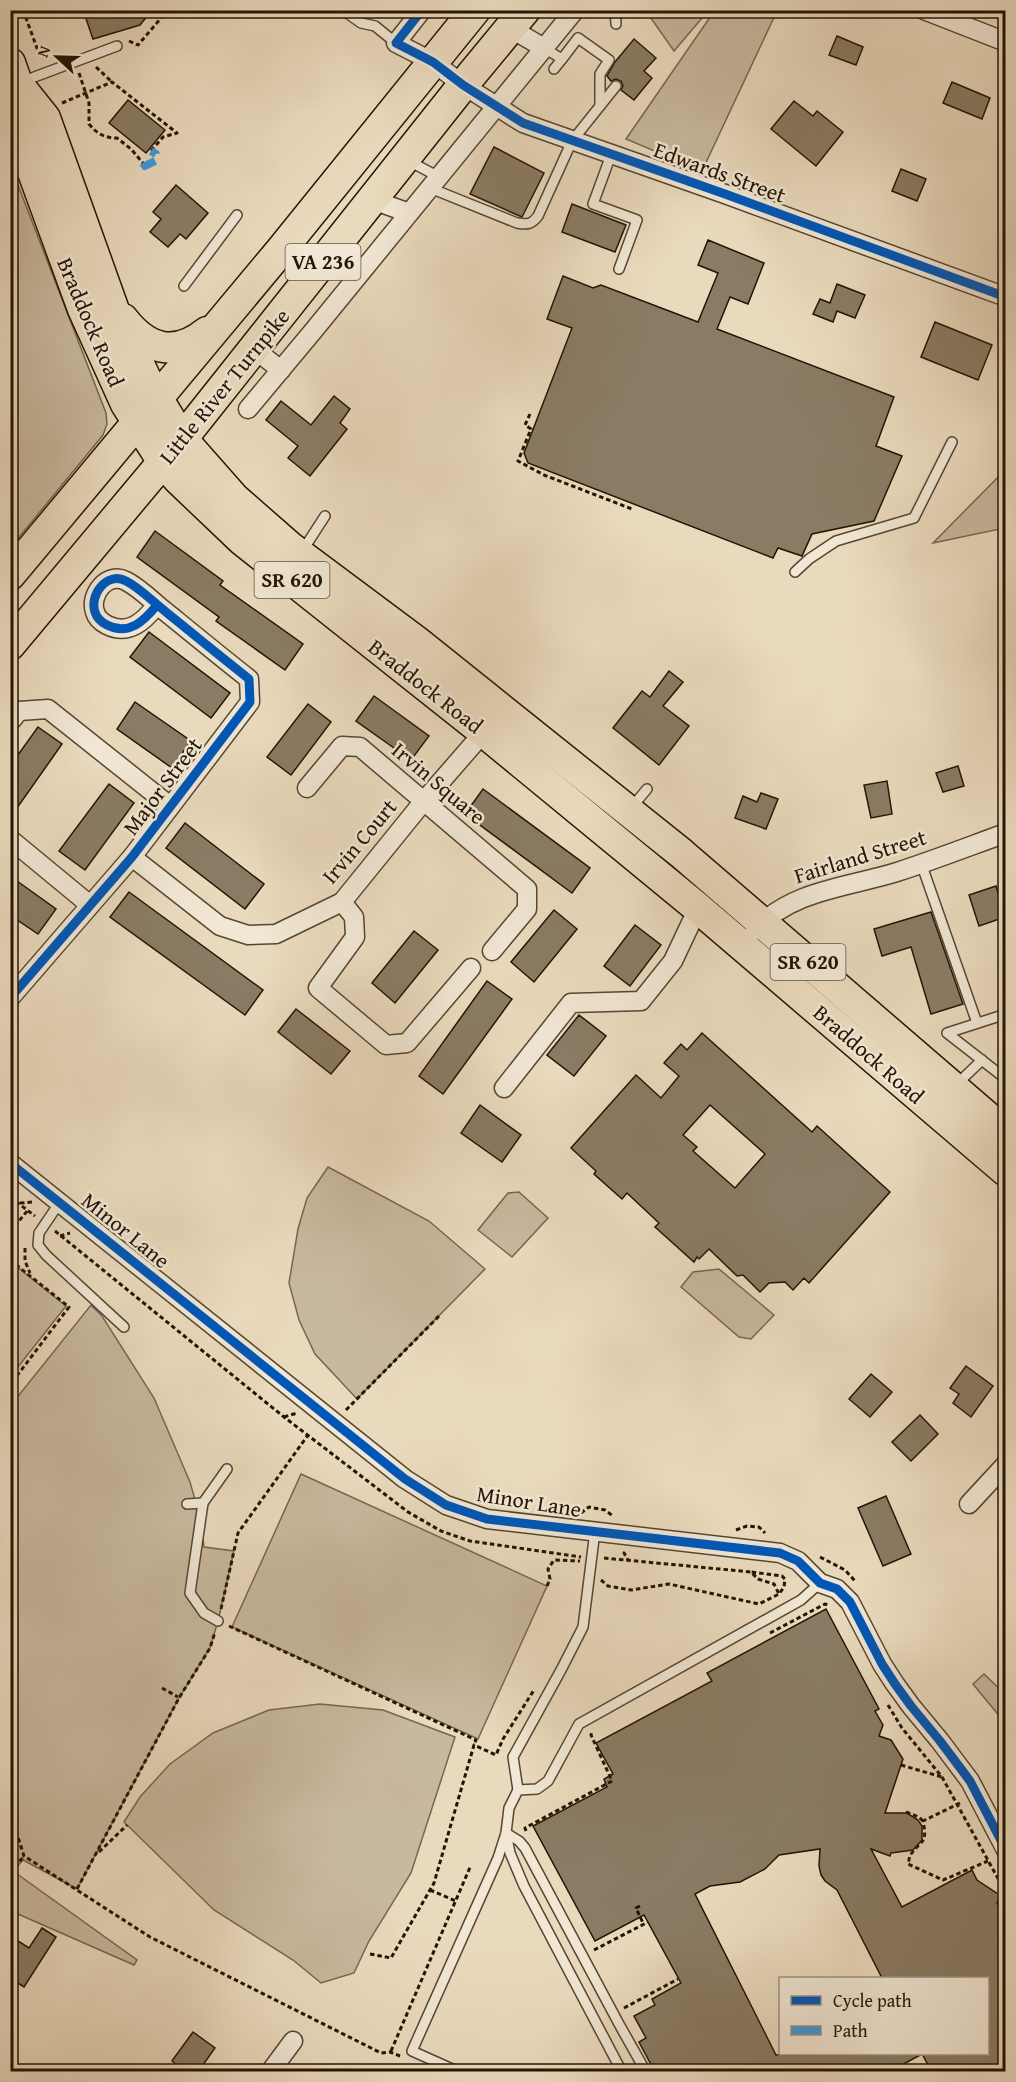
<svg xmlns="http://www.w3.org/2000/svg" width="1016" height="2082" viewBox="0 0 1016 2082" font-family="'Gentium Book Plus',serif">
	<rect width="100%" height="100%" fill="#eadabd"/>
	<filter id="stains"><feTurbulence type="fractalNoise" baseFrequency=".00333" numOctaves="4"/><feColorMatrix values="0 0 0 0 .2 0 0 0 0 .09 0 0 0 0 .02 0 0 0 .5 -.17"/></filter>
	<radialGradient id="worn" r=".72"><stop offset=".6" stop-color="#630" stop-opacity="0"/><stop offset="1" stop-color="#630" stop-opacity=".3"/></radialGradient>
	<!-- green -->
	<g fill="#c8b89e" stroke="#766651" stroke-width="1.5">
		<polygon points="715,10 777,11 702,171 626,139"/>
		<polygon points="646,11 708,11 674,51"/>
		<polygon points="11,167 106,413 107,424 103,435 11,547"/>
		<polygon points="1005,470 1005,528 933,543"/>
		<polygon points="328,1167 429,1221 485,1269 357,1399 315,1354 299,1320 289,1283 298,1229 307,1198"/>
		<polygon points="519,1192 548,1218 512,1257 478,1230 508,1193"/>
		<polygon points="11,1262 66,1306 14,1372 10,1369"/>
		<polygon points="719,1269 774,1315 751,1339 739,1337 681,1287 693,1272"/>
		<polygon points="91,1305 102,1316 154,1398 190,1482 201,1521 204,1547 234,1551 218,1621 210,1648 179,1698 77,1889 23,1860 13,1871 137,1960 134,1965 11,1911 11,1405"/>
		<polygon points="301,1474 547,1586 478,1739 232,1627"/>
		<polygon points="984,1674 1005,1694 1005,1723 973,1684"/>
		<polygon points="320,1704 383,1710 455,1737 411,1873 369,1941 354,1973 321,1983 293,1960 214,1910 124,1822 140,1797 170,1764 213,1733 269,1710"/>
	</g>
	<!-- building -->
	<g fill="#8a7b64" stroke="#231404" stroke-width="1.5" fill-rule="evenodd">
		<polygon points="83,10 152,10 140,25 93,39"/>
		<polygon points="837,36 863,47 856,65 829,55"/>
		<polygon points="634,39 656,58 644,71 652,78 634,100 621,90 623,86 621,81 616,79 611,81 607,76 615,62"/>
		<polygon points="952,82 990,98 982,119 943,103"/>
		<polygon points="128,100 165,130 146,153 109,123"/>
		<polygon points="794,101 813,116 817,111 843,132 816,166 771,129"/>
		<polygon points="494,147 544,173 522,217 470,194"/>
		<polygon points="901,169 926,179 917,201 892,191"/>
		<polygon points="176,185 208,213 186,239 180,234 168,247 150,232 161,219 153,212"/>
		<polygon points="572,204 626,225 615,252 562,232"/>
		<polygon points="708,240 764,263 748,304 730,297 717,329 894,397 876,446 902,456 874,521 812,534 802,556 778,548 773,558 528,463 524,453 572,328 547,319 563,276 593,288 601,285 698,322 718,273 698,265"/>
		<polygon points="837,284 865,295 855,318 837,311 833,322 813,314 820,299 830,303"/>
		<polygon points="935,322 992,345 978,380 921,357"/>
		<polygon points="334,396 350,409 340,423 347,429 310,476 288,458 298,446 266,420 281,401 311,425"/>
		<polygon points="155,531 223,581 220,585 303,644 285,670 216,621 219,617 137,557"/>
		<polygon points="149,632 230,693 211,718 130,657"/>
		<polygon points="669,671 683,682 663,706 689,726 659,765 613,728 642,691 650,697"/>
		<polygon points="374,696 429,736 411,760 356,721"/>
		<polygon points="135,702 191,741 172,768 117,729"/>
		<polygon points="308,704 331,722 291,775 267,757"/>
		<polygon points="38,727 62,744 10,818 10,766"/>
		<polygon points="958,766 964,786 943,792 936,773"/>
		<polygon points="887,781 892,814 871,818 864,785"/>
		<polygon points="109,784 134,803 85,870 59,851"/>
		<polygon points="483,789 590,868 572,893 465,814"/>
		<polygon points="761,793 778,799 766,829 735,818 743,796 757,802"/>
		<polygon points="185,823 264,884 245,909 166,848"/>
		<polygon points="10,876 56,909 38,934 10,915"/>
		<polygon points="996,886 1005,917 979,926 969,895"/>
		<polygon points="129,892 263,990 245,1015 110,917"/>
		<polygon points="554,910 577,929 534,982 511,962"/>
		<polygon points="931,912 963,1004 931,1014 911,947 882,956 874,929"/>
		<polygon points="635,925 661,945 630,986 604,966"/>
		<polygon points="414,931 438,950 395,1003 372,983"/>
		<polygon points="487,981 512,999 443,1094 419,1076"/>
		<polygon points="296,1009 350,1051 331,1074 278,1032"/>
		<polygon points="579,1015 606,1036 574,1076 547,1055"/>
		<path d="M702 1033 812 1132 817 1126 890 1192 809 1283 804 1278 793 1290 785 1282 769 1283 760 1292 743 1275 737 1276 709 1249 699 1259 697 1257 694 1262 655 1227 659 1223 627 1193 622 1199 594 1174 596 1171 571 1148 636 1075 661 1098 679 1076 664 1063 681 1044 687 1050ZM710 1105 765 1154 735 1188 693 1151 697 1147 683 1135Z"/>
		<polygon points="480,1105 521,1135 502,1162 461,1133"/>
		<polygon points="966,1366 993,1386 971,1417 953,1403 959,1394 950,1388"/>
		<polygon points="871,1374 892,1392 870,1417 849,1399"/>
		<polygon points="920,1415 938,1434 911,1461 892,1442"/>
		<polygon points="886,1496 911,1554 883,1566 858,1508"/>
		<path d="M826 1609 879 1709 875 1711 883 1725 879 1736 891 1740 903 1759 885 1813H907L918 1820 922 1826V1840L913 1850 891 1853 890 1856 871 1849 902 1907 972 1870 977 1880 1001 1896 997 1903 1005 1920V2072H932L922 2054 889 2072H655L639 2042 646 2038 634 2016 655 2005 652 1999 681 1983 644 1915 595 1941 533 1826 607 1787 604 1779 613 1774 596 1743 712 1681 707 1673ZM820 1849 819 1866 821 1875 825 1881 837 1890 882 1978H987V2054L776 2055 695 1894 710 1886 740 1882 765 1869 779 1855Z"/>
		<polygon points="42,1928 56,1937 24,1987 10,1978 10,1946 15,1939 29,1948"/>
		<polygon points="193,2032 215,2048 198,2072 185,2072 172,2061"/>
	</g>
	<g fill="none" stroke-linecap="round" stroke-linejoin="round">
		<!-- lane casing -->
		<g stroke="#554632" stroke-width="12">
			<g id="lane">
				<polyline points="343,10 361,23 375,26 396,43"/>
				<polyline points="615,10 616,24"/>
				<polyline points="544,48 562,59 554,69"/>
				<polyline points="562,59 578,38 609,60 600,74 600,106"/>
				<polyline points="21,82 117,46"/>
				<polyline points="611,155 593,204 637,220 619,269"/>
				<polyline points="407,160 439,177"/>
				<path d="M430 188 517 223C528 225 532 224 538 216L572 141 616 86"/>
				<polyline points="184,286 237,215"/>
				<polyline points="303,550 325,516"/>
				<polyline points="795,572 809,559 836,541 914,518 952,442"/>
				<polyline points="632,807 647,789"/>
				<polyline points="921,863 977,1023"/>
				<polyline points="1006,1014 947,1033 1006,1079"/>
				<polyline points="957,1084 982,1060"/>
				<polyline points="60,1202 39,1233 38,1245 46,1255 124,1327"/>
				<polyline points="187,1504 203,1503"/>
				<polyline points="218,1621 204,1613 190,1593 203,1503 227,1469"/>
				<polyline points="518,1790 513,1757 561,1670 583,1627 595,1531"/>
				<polyline points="459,2072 412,2051 498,1858 506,1833 519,1841 525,1848 619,2024 646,2072"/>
				<polyline points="622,2072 524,1886 510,1853 506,1833 509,1808 518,1790 537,1789 548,1781 579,1724 801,1600 820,1583"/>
			</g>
		</g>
		<!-- street casing -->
		<g stroke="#554632" stroke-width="21">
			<g id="street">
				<polyline points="422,10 396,43 433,62 463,85 523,123 725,194 1006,297"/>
				<polyline points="924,10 1006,42"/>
				<polyline points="510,28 544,48"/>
				<polyline points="373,200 409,213"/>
				<polyline points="254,349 281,370"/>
				<polyline points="248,409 314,330 575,10"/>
				<polyline points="10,722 19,711 48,709 170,806"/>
				<polyline points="307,788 342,746 360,747 527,889 527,909 492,951"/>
				<polyline points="10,839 90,905"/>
				<polyline points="132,857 220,926 248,935 276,934 342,902 423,802 490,725"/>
				<polyline points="342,902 354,917 355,937 318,988 386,1045 407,1043 471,968"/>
				<path d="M755 930C791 890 849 887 897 872 934 860 970 846 1006 833"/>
				<path d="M10 998 132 857 250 702 249 679C221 657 193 634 166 612 153 602 140 588 126 581 107 571 89 595 95 612 97 619 101 622 107 625 129 636 144 621 157 605"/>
				<polyline points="504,1088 571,1003 641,1001 673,961 698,908"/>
				<polyline points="10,1163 405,1479 446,1505 487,1519 780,1553 798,1561 820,1583 837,1589 850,1602 882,1664 895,1684 911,1706 940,1741 970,1781 1006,1850"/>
				<polyline points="969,1504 1006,1464"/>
				<polyline points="270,2072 293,2041"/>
			</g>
		</g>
		<!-- primary casing -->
		<g stroke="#231404" stroke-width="33">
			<g id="primary">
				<polyline points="10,63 17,83 26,153 83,309 126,404 163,462 179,480 242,540 484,732 698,908 1006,1171"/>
				<polyline points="17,83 45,118 116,316 147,381 182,439 234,498 290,547 416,641 681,853 1006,1133"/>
				<path d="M123 319C147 350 175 358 207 332"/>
				<polyline points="10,575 281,250 475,10"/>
				<polyline points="10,645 182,439 463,85 525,10"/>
			</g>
		</g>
		<!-- path -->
		<g stroke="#231404" stroke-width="3" stroke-dasharray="4.5 3" stroke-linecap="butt">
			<polyline points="23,10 41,59"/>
			<polyline points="129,41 138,45 168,10"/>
			<polyline points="96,67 112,82"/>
			<path d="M79 73 89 103V124C97 134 105 138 117 138L131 149 143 163"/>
			<polyline points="62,103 112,82 177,133 163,137 151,151"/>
			<polyline points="10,409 13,410"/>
			<polyline points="530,414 525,425 531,429 518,461 544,475 632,509"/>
			<polyline points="10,1197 35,1216"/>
			<polyline points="20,1203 33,1202"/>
			<polyline points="55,1231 284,1417 408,1512 441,1531 470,1541 581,1557"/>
			<polyline points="10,1232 28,1210"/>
			<polyline points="60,1236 70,1233"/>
			<polyline points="25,1248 25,1261 30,1273"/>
			<polyline points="10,1260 69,1307 16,1377 10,1373"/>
			<polyline points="346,1410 441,1314"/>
			<polyline points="284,1417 297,1413"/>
			<polyline points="581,1513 589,1507 605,1510 613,1516"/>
			<polyline points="736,1530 747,1526 759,1527 765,1533"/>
			<polyline points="625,1552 624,1553 628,1560"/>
			<polyline points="820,1557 845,1570 856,1582"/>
			<polyline points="604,1558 751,1572 758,1579 774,1584 779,1594"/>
			<polyline points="601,1580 608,1586 631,1590 669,1584 759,1604 779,1594 784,1587 785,1579 782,1576 751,1572"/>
			<polyline points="547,1586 550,1579 548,1569 554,1560 580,1561"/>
			<polyline points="221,1609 238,1533 308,1435"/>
			<polyline points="229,1626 476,1740 474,1745"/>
			<polyline points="770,1633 825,1604 828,1605"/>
			<polyline points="162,1688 178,1697"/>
			<polyline points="888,1705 902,1728 942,1777 1006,1893"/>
			<polyline points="901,1765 942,1777"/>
			<path d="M960 1803 923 1821C928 1844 921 1840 911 1854 909 1857 909 1861 908 1864L943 1880 988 1861"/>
			<polyline points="906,1812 919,1817 923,1821"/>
			<polyline points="16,1831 24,1856 150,1937 381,2053 390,2052 400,2056"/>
			<polyline points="526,1831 525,1828 612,1781 591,1735 592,1732"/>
			<polyline points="99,1852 127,1825"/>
			<polyline points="10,1873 24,1856"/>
			<polyline points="77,1889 179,1698 210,1648 215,1632"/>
			<polyline points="430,1890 456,1901"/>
			<polyline points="640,1906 636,1908 644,1925"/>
			<polyline points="594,1950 648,1922"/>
			<polyline points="370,1954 391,1958 434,1883 474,1745 496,1755 503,1739 534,1690"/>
			<polyline points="624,2008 678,1979"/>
			<polyline points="391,2051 471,1865"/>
		</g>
		<!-- lane -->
		<use href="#lane" stroke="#f1e7d4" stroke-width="9"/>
		<!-- street -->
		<use href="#street" stroke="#f1e7d4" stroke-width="18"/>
		<!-- primary -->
		<use href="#primary" stroke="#eadabd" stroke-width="30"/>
		<!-- quiet -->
		<polyline stroke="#3c9add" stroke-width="8" stroke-dasharray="15 8" stroke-linecap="butt" points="143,163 145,166 157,160 156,154 151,151"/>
		<!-- cycleway casing -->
		<g stroke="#f1e7d4" stroke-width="13">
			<g id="cycleway">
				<polyline points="422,10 396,43 433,62 463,85 523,123 725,194 1006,297"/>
				<path d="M10 998 132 857 250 702 249 679C221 657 193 634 166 612 153 602 140 588 126 581 107 571 89 595 95 612 97 619 101 622 107 625 129 636 144 621 157 605"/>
				<polyline points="10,1163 405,1479 446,1505 487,1519 780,1553 798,1561 820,1583 837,1589 850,1602 882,1664 895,1684 911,1706 940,1741 970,1781 1006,1850"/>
			</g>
		</g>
		<!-- cycleway -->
		<use href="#cycleway" stroke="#0057b8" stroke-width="9"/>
	</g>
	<g text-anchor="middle" stroke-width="5" stroke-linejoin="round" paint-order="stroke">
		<!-- shield labels -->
		<g fill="#f1e7d4" stroke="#615342" stroke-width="1.5">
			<rect x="285.5" y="244" width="75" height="36" rx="4.5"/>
			<rect x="254.5" y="562" width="75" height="36" rx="4.5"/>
			<rect x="770.5" y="944" width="75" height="36" rx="4.5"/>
		</g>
		<g font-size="21" font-weight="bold" fill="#231404">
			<text x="323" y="269">VA 236</text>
			<text x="292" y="587">SR 620</text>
			<text x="808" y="969">SR 620</text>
		</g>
		<!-- street labels -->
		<g font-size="22" fill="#231404" stroke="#f1e7d4">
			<text transform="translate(720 172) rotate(20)" y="8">Edwards Street</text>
			<text transform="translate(91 322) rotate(67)" y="8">Braddock Road</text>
			<text transform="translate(224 386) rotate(-51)" y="8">Little River Turnpike</text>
			<text transform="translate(426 686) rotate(38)" y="8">Braddock Road</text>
			<text transform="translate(439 783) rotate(40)" y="8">Irvin Square</text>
			<text transform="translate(162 786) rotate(-53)" y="8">Major Street</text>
			<text transform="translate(359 841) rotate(-50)" y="8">Irvin Court</text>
			<text transform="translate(860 856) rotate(-17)" y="8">Fairland Street</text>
			<text transform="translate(869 1054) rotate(41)" y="8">Braddock Road</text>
			<text transform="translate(126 1230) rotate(39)" y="8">Minor Lane</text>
			<text transform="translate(529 1501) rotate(9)" y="8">Minor Lane</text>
		</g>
	</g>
	<!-- margin -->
	<rect width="1016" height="2082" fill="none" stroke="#eadabd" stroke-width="36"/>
	<rect x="12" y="12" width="992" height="2058" fill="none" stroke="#231404" stroke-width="3"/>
	<rect x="18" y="18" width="980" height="2046" fill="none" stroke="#231404" stroke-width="1.5"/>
	<!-- legend -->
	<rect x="779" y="1977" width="210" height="78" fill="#f1e7d4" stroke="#9f9381" stroke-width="1.5"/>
	<rect x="791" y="1996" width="30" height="9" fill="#0057b8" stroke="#9f9381" stroke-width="1.5"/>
	<text x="833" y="2007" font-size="18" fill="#231404">Cycle path</text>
	<rect x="791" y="2026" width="30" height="9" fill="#3c9add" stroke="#9f9381" stroke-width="1.5"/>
	<text x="833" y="2037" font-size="18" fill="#231404">Path</text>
	<!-- north arrow -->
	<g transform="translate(57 57) rotate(292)" stroke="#f1e7d4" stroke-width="4.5" paint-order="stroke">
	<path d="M0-4.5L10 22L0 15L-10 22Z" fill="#231404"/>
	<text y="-9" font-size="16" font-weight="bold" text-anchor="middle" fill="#231404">N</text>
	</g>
	<rect width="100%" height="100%" filter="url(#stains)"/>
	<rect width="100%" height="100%" fill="url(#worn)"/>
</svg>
